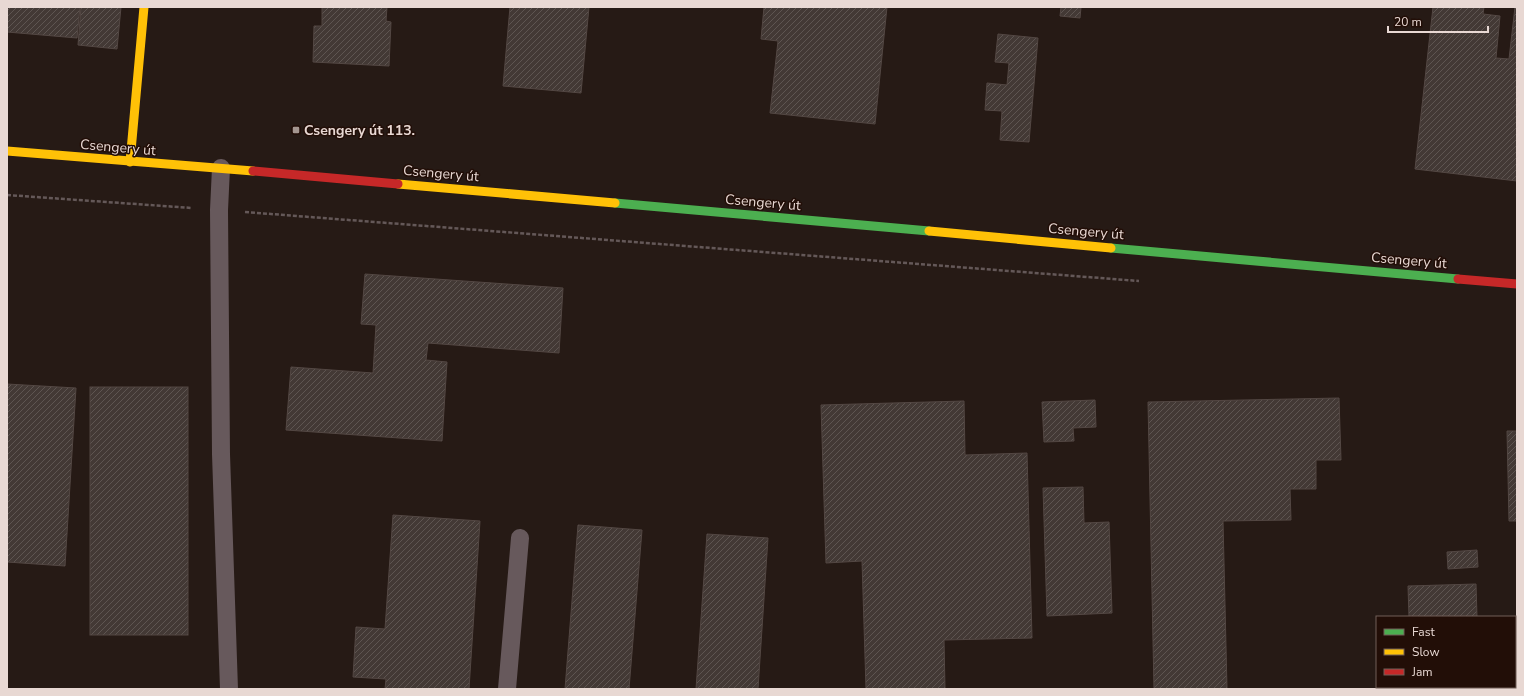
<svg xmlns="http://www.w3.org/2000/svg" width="1524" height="696" viewBox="0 0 1524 696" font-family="'Nunito Sans',sans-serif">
	<defs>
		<pattern id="building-hatch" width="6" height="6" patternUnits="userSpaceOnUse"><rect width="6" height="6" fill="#433935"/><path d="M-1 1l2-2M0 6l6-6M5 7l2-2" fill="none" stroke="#5e5551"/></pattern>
	</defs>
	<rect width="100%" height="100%" fill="#261a15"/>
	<!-- building -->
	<g fill="url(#building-hatch)" stroke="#534743">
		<polygon points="7,7 80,7 77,38 7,32"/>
		<polygon points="81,7 121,7 117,49 78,45"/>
		<polygon points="322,7 387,7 386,21 391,22 389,66 313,62 314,26 322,26"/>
		<polygon points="510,7 589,7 581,93 503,86"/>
		<polygon points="764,7 887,7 875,124 770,113 778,41 761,39"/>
		<polygon points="1061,7 1081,7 1080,18 1060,16"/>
		<polygon points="1433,7 1484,7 1483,14 1500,16 1496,58 1509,59 1515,7 1517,7 1517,181 1415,169"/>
		<polygon points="998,34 1038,38 1029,142 1000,140 1002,111 985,110 987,83 1007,85 1009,63 995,62"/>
		<polygon points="365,274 563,288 559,353 428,343 426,360 447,362 442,441 286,430 291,367 373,373 376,325 361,324"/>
		<polygon points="7,384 76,388 65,566 7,562"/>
		<rect x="90" y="387" width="98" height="248"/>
		<polygon points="1339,398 1341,460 1316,460 1316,489 1290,489 1291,520 1223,521 1227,689 1154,689 1148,402"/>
		<polygon points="1095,400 1096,427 1073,428 1074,441 1044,442 1042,402"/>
		<polygon points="964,401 965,455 1027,453 1032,638 944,640 945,689 866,689 862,561 826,563 821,405"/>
		<polygon points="1507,431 1517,431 1517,521 1509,521"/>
		<polygon points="1083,487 1084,523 1109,522 1112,613 1047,616 1043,488"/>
		<polygon points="393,515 480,521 469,689 385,689 386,679 353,677 356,627 385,629"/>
		<polygon points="578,525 642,530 629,689 565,689"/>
		<polygon points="707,534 768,538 758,689 696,689"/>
		<polygon points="1477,550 1478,567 1448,569 1447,552"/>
		<polygon points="1476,584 1477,617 1409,617 1408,586"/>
		<rect x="1412" y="687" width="68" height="2"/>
	</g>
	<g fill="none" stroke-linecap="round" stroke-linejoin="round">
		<!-- path -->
		<g stroke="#645858" stroke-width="2.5" stroke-dasharray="4 2" stroke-linecap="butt">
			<polyline points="7,195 192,208"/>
			<polyline points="245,212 1139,281"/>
		</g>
		<!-- lane -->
		<g stroke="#67595c" stroke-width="18">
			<polyline points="221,168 219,210 221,454 229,689"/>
			<polyline points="507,689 520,538"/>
		</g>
		<!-- fast -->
		<g stroke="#4caf50" stroke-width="9">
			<polyline points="615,203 929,231"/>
			<polyline points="1111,248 1458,279"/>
		</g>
		<!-- slow -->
		<g stroke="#ffc107" stroke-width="9">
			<polyline points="7,151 253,171"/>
			<polyline points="130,162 144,7"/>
			<polyline points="398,184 615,203"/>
			<polyline points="929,231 1111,248"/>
		</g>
		<!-- jam -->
		<g stroke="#c62828" stroke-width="9">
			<polyline points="253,171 398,184"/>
			<polyline points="1458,279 1517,284"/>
		</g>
	</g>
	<!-- markers -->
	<rect fill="#a49690" stroke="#220e07" stroke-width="1.5" x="292" y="126" width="8" height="8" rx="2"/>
	<g text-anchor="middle" stroke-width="3" stroke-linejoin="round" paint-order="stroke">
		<!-- poi labels -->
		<g font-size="14" font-weight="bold" fill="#e8d8d3" stroke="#220e07" text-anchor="start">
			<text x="304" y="135">Csengery út 113.</text>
		</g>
		<!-- street labels -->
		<g font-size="14" fill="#e8d8d3" stroke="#220e07">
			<text transform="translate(118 147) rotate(5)" y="5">Csengery út</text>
			<text transform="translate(441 173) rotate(5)" y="5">Csengery út</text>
			<text transform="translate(763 202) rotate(5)" y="5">Csengery út</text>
			<text transform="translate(1086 231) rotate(5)" y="5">Csengery út</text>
			<text transform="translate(1409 260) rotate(5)" y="5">Csengery út</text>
		</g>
	</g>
	<!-- border -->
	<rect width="1524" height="696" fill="none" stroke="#e8d8d3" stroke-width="16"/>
	<!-- legend -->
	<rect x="1376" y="616" width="140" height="72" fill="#220e07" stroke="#715f59"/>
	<rect x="1384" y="629" width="20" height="6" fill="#4caf50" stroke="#715f59"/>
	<text x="1412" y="636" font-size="12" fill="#e8d8d3">Fast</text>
	<rect x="1384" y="649" width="20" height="6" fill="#ffc107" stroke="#715f59"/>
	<text x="1412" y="656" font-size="12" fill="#e8d8d3">Slow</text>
	<rect x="1384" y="669" width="20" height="6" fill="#c62828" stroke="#715f59"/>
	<text x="1412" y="676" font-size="12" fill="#e8d8d3">Jam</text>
	<!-- scale -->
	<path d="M1388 26v6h100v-6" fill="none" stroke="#e8d8d3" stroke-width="2"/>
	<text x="1394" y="26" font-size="12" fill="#e8d8d3" stroke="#220e07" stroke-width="3" paint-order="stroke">20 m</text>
</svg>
